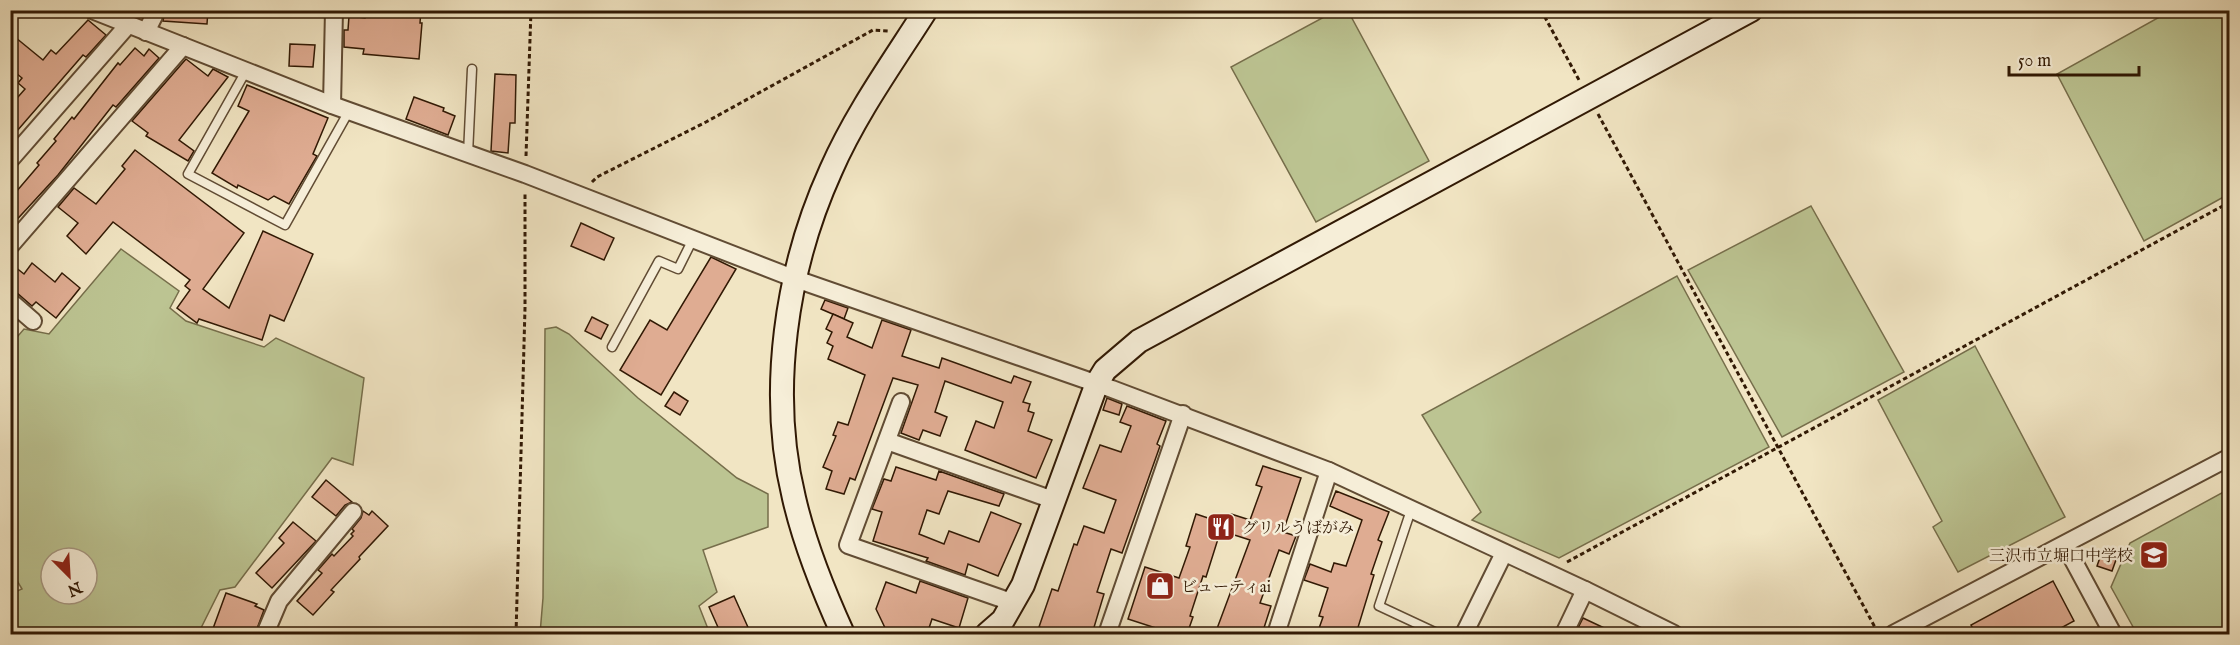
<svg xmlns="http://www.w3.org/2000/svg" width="2240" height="645" viewBox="0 0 2240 645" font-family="'IM FELL English','Noto Serif JP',serif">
	<rect width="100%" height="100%" fill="#f1e5c3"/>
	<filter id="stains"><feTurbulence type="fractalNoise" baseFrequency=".00333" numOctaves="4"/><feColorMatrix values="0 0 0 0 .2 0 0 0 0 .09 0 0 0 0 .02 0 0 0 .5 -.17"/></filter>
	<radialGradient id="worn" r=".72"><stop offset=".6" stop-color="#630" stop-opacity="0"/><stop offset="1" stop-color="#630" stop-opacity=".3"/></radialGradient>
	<!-- green -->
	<g fill="#bcc492" stroke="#766e4b" stroke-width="1.5" fill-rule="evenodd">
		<polygon points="1337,10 1348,11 1429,161 1316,222 1231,67"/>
		<polygon points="2172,10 2229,11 2229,194 2144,241 2057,74"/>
		<polygon points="1811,206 1904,372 1782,437 1688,270"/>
		<path d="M121 249 179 291 170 308 186 321 264 347 276 338 364 378 353 465 332 458 235 587 220 590 198 634H11V582L15 592 22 589 10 569 11 344 24 329 49 334ZM51 558H87V594H51Z"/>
		<polygon points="1677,276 1769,447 1559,558 1472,520 1481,512 1422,415"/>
		<polygon points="556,327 569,334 638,398 737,478 768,494 768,527 703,550 717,592 699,606 710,634 540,634 543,598 545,329"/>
		<polygon points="1975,346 2065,517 1958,572 1933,527 1942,521 1878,400"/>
		<polygon points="2229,489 2229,634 2137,634 2111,587 2130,543"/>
	</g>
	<!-- building -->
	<g fill="#dfac92" stroke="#311904" stroke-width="1.5">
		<polygon points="165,10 208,10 207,24 163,21"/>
		<polygon points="366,10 421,10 420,23 422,23 419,59 363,54 364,49 344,47 344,30 348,30 349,16 365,18"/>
		<polygon points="88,20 106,35 86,57 83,55 10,139 10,106 25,89 18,83 22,78 10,68 10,33 43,60 51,50 56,54"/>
		<polygon points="290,44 315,45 313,67 289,66"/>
		<polygon points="135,48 144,56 149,49 159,58 116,107 113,105 58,175 10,227 10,199 39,165 37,163 56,141 54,139 72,117 74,119 118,63 120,65"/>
		<polygon points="186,59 208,76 213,69 228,77 179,140 194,151 188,161 146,136 148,133 132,121"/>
		<polygon points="495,74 516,75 515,123 510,123 508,153 491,151"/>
		<polygon points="247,85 328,118 313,154 317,156 289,204 274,196 268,200 238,185 237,188 212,173 249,111 238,106"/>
		<polygon points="414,97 444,108 443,111 455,116 448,135 406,119"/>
		<polygon points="135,150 244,233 203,289 229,308 263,231 313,254 284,321 270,315 262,340 199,319 197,323 177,308 190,290 185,286 190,280 113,222 86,254 67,236 78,223 58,207 74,188 96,204 125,169 122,166"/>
		<polygon points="581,223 614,238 604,260 571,246"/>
		<polygon points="711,257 736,269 661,395 620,370 650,320 667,330"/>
		<polygon points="10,263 24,274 32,263 55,282 62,273 80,288 56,318 36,302 32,306 17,293 10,291"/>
		<polygon points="825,300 848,308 844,319 821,309"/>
		<polygon points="833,314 853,323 847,337 872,348 882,320 911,330 902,356 939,368 942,358 1011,383 1014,376 1031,382 1023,402 1030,404 1028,411 1034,413 1028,431 1052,440 1036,478 965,450 976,421 994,428 1003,402 945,381 935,412 947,417 940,436 923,430 919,440 901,433 918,385 893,378 855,480 850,478 844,494 826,489 832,471 823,467 836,436 833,435 838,422 848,425 865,375 828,359 833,346 827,343 832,332 826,329"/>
		<polygon points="592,317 608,325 601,339 585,331"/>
		<polygon points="674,392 688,401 680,415 665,406"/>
		<polygon points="1107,398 1122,404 1119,415 1103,410"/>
		<polygon points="1127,406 1166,421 1157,444 1160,446 1122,553 1111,549 1097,592 1104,594 1092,634 1061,634 1039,627 1052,589 1058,591 1074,544 1077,545 1084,526 1104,533 1116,500 1083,488 1100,445 1121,452 1131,426 1120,422"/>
		<polygon points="1263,466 1301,478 1283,532 1296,536 1289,554 1279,550 1260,603 1271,606 1262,634 1215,634 1250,540 1225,532 1231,514 1250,520 1262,487 1256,485"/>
		<polygon points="896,467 936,480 939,471 1004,494 999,506 948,491 939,514 927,510 919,534 944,544 949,531 979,542 991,512 1021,524 998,576 968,564 965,575 926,561 928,558 873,541 882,512 872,509 884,479 891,481"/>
		<polygon points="326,480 352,502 345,505 336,516 312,497"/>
		<polygon points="1336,491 1389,512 1378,540 1382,542 1371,574 1374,575 1356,634 1317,634 1323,617 1319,616 1328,588 1304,580 1310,564 1331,572 1334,563 1346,566 1362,520 1330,506"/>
		<polygon points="363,511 369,515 372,511 388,526 359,557 360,559 331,590 334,592 313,615 297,601 322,573 318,570 332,554 334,556 353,536 351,534 354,531 352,529 361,518"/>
		<polygon points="1196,514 1223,523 1206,577 1203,576 1190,616 1193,617 1187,634 1164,634 1165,631 1128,619 1145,567 1179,578 1190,547 1186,546"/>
		<polygon points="293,522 316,541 272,588 256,573 284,543 279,538"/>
		<polygon points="2102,552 2117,557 2112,571 2097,566"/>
		<polygon points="920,581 968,598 959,628 932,619 927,634 888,634 876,609 886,582 916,593"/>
		<polygon points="2053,581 2074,621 2050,634 1976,634 1971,625"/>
		<polygon points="226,593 257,604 255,606 264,610 255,634 211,634"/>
		<polygon points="734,596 751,634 721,634 709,607"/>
		<polygon points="1583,618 1617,634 1575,634"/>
	</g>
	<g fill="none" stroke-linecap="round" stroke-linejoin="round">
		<!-- lane casing -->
		<g stroke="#614c34" stroke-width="11">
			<g id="lane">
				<polyline points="246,71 188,174 285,225 349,111"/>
				<polyline points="468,154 472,69"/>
				<polyline points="612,347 659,261 678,269 693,239"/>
				<polyline points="1411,510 1379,606 1439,634"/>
				<polyline points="2098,634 2110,628"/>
			</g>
		</g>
		<!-- street casing -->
		<g stroke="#614c34" stroke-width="20">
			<g id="street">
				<polyline points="92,10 332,105 525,174 793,278 1112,389 1329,471 1585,590 1674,634"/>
				<polyline points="146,32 154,16 154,10"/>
				<polyline points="332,105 334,10"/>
				<polyline points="10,160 128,25"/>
				<polyline points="10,246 183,46"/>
				<polyline points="10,301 33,321"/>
				<polyline points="901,402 848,545 1014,603"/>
				<polyline points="887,441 1053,500"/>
				<polyline points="2065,545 2113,634"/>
				<polyline points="265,634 279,601 353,512"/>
				<polyline points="1107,634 1183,414"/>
				<polyline points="1276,634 1329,471"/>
				<polyline points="1464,634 1504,553"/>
				<polyline points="1564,634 1585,590"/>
				<polyline points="1893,634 2230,457"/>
			</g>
		</g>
		<!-- secondary casing -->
		<g stroke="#311904" stroke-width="26">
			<g id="secondary">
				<path d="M843 634C823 590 805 546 794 498 768 392 786 269 831 170 856 113 893 62 926 10"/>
				<polyline points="987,634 1003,620 1023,585 1097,383 1105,370 1139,341 1751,10"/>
			</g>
		</g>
		<!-- path -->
		<g stroke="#311904" stroke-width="3" stroke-dasharray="4.5 3" stroke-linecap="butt">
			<polyline points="1541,10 1579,80"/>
			<polyline points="1598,114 1877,631"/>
			<polyline points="526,156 531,10"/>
			<polyline points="592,182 597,177 706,122 873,30 889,31"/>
			<polyline points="1567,562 2230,202"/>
			<polyline points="516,634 525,308 525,192"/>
		</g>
		<!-- lane -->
		<use href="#lane" stroke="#f6eed8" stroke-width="8"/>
		<!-- street -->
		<use href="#street" stroke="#f6eed8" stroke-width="16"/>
		<!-- secondary -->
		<use href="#secondary" stroke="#f6eed8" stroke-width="22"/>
	</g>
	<!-- icons -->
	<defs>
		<g id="restaurant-square" transform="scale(1.5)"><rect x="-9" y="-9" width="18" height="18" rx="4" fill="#8f2418" stroke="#f6eed8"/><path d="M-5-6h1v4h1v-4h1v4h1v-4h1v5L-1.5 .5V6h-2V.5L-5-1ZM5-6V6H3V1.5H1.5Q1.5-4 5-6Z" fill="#fff"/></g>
		<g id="school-square" transform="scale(1.5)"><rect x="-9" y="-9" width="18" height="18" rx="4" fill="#8f2418" stroke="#f6eed8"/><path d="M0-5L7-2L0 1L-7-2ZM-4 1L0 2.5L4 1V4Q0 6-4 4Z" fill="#fff"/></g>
		<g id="shop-square" transform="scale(1.5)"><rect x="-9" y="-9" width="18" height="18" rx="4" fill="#8f2418" stroke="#f6eed8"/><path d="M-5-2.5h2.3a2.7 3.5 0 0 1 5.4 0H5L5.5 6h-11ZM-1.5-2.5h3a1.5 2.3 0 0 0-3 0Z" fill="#fff"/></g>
	</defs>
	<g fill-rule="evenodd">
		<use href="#restaurant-square" x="1221" y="527"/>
		<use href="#school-square" x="2154" y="555"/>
		<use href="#shop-square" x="1160" y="586"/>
	</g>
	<g text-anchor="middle" stroke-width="5" stroke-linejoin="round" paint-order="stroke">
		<!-- poi labels -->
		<g font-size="16" fill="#311904" stroke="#f6eed8" text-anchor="start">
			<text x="1242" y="533">グリルうばがみ</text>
			<text x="2133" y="561" text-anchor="end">三沢市立堀口中学校</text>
			<text x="1181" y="592">ビューティai</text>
		</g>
	</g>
	<!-- margin -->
	<rect width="2240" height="645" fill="none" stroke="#f1e5c3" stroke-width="36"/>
	<rect x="12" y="12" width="2216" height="621" fill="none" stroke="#311904" stroke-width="3"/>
	<rect x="18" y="18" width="2204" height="609" fill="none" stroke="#311904" stroke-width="1.5"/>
	<!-- north arrow -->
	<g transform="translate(69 576) rotate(156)"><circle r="28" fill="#f6eed8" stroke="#a79983" stroke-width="1.5"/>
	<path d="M0-4.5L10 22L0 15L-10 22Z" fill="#8f2418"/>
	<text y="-9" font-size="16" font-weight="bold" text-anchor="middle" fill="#311904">N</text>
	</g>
	<!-- scale -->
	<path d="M2009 66v9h130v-9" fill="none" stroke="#311904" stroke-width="3"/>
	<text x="2018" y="66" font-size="18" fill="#311904" stroke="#f6eed8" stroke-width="4.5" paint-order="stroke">50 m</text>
	<rect width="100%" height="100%" filter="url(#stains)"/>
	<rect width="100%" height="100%" fill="url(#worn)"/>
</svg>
